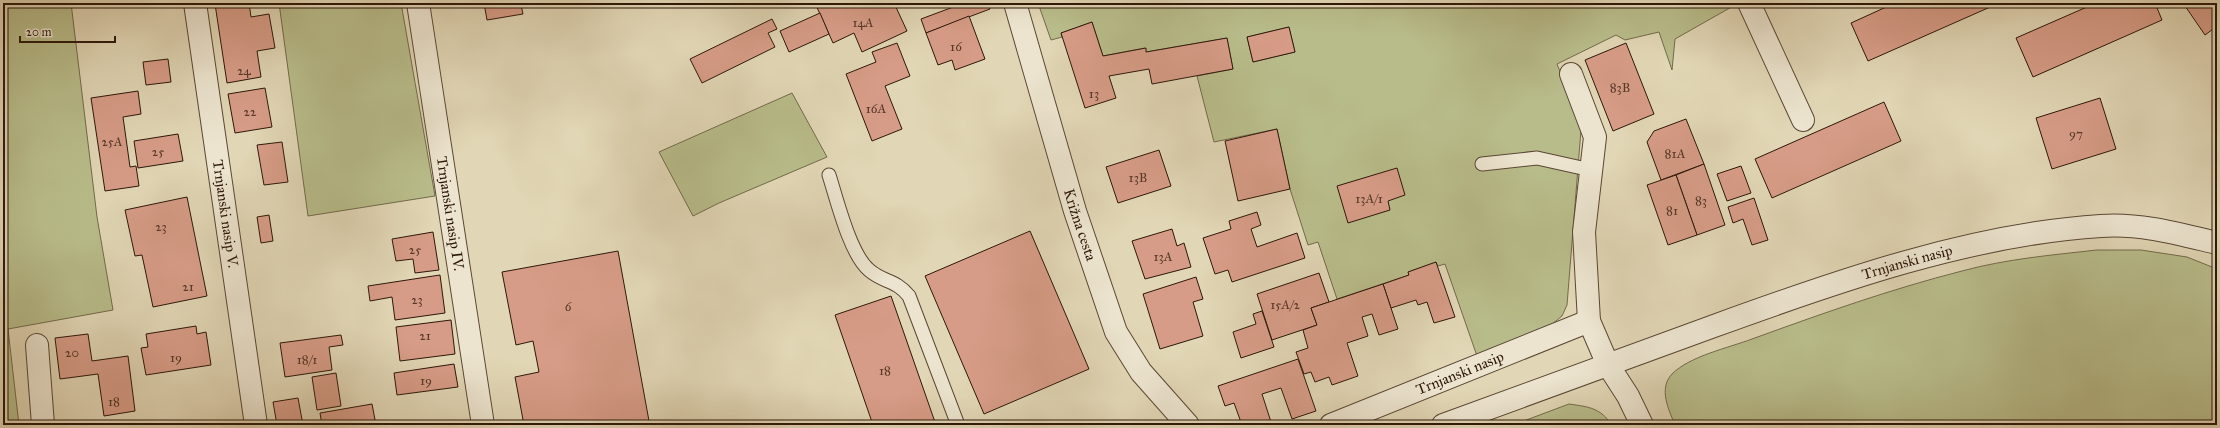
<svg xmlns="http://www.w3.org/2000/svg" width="2220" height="428" viewBox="0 0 2220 428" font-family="'IM FELL Great Primer',serif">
	<rect width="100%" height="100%" fill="#e1d6b5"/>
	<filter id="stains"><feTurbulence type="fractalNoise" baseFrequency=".005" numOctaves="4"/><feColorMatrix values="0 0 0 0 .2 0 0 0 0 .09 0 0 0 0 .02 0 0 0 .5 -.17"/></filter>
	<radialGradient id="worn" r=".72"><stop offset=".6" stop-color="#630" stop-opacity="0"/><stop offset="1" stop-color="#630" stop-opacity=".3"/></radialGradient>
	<!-- green -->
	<g fill="#b8bc8a" stroke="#726a4a" fill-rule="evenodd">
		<polygon points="3,3 71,3 97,217 113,310 8,329 19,425 3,425"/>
		<polygon points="279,3 401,3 435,196 308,216"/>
		<path d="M1038 3H1734L1735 5 1675 39 1672 70 1659 32 1625 40 1616 35 1557 64 1579 119 1581 130 1567 305 1562 316 1551 325 1477 356 1445 264 1438 266 1436 262 1408 272 1409 275 1337 299 1318 242 1308 245 1290 189 1277 129 1214 142 1197 76 1233 69 1227 38 1146 52 1145 48 1103 56 1092 22 1061 33 1062 37 1051 40ZM1289 27 1295 52 1253 62 1247 37Z"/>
		<polygon points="792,93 827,157 719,203 693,216 659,152"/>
		<path d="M2097 250H2141L2187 257 2217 269V425H1675C1669 410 1658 389 1672 374 1690 356 1728 348 1752 339 1821 314 1891 289 1962 271 2006 259 2052 255 2097 250Z"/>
		<path d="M1569 404C1590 407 1600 408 1612 425H1513Z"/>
	</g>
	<!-- building -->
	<g fill="#d79c87" stroke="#2d1709">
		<polygon points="221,3 249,3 251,17 269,14 275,48 257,51 261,77 227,83 215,4"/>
		<polygon points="484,3 530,3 521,5 523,14 487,20"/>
		<polygon points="815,3 899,3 895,5 907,31 862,52 854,33 833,43"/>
		<polygon points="964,3 988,3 990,9 926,33 921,19"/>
		<polygon points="1895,3 1996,3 1997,4 1868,61 1851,23"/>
		<polygon points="2096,3 2155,3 2162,20 2033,77 2016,38"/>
		<polygon points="2183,3 2217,3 2217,26 2205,35"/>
		<polygon points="820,13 829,34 789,52 780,31"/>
		<polygon points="969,16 985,59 955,70 952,60 938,65 926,33"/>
		<polygon points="772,19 777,29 768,33 775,47 702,83 690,59"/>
		<polygon points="1092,22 1103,56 1146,48 1146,52 1227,38 1233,69 1152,84 1149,69 1109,76 1116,98 1085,108 1061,33"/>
		<polygon points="1289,27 1295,52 1253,62 1247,37"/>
		<polygon points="897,43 910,76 885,86 902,129 872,141 846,74 876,62 872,52"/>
		<polygon points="1626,43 1654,114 1613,131 1585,60"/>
		<polygon points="168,59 171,82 146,85 143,62"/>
		<polygon points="265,88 272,127 235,133 228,94"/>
		<polygon points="138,91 141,114 123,117 130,167 136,166 139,186 105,191 91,98"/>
		<polygon points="2100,98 2116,149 2052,169 2036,118"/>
		<polygon points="1884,102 1901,141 1772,198 1755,159"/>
		<polygon points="1686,119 1704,164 1661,180 1647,142 1654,131"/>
		<polygon points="1277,129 1290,189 1238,201 1225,141"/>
		<polygon points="178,134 183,161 138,168 134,141"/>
		<polygon points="282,142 288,182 264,185 257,145"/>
		<polygon points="1159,150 1171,186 1118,203 1106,167"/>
		<polygon points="1704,164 1725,225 1697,235 1676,175"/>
		<polygon points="1741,166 1751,193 1727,201 1717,174"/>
		<polygon points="1397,168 1405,195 1388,201 1390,210 1348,223 1337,186"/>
		<polygon points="1676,175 1697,235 1668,245 1647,185"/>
		<polygon points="187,197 207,296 153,307 142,255 135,256 125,210"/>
		<polygon points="1754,198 1768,240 1752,245 1743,219 1733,223 1728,207"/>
		<polygon points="1257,212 1261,225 1251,229 1257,247 1297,233 1305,258 1232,282 1228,270 1215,274 1203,238 1231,229 1229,221"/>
		<polygon points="269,215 273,241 261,243 257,217"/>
		<polygon points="1172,229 1177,246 1184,243 1191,267 1145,279 1132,241"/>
		<polygon points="1030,231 1089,369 984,414 925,276"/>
		<polygon points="433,232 439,270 415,273 413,259 396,261 392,239"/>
		<polygon points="618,251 649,421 628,425 524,425 515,377 539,372 533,341 516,345 502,272"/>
		<polygon points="1436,262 1455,317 1434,323 1427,302 1418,305 1416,300 1391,308 1383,284 1409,275 1408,272"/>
		<polygon points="1319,273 1329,302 1311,308 1317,325 1272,340 1257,294"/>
		<polygon points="440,275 445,313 395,320 392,297 370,301 368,286"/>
		<polygon points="1196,277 1203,299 1193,302 1203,336 1160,349 1143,294"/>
		<polygon points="1383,284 1398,329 1379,335 1372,314 1362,317 1368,336 1347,343 1358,376 1332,385 1329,377 1315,382 1311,372 1304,374 1296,352 1308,348 1303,330 1317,325 1311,308"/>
		<polygon points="891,296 936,425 873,425 835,315"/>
		<polygon points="1262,311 1274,347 1241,358 1233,332 1256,324 1253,314"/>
		<polygon points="451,320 455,354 400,361 396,327"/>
		<polygon points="196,326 197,334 206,332 211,365 146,375 141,348 148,347 146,334"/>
		<polygon points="88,334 92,361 128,356 135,411 104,416 98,374 60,379 55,338"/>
		<polygon points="341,335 343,345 329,347 332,370 285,377 280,343"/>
		<polygon points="1298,359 1316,411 1292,419 1281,388 1262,394 1272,425 1242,425 1234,403 1225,406 1218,386"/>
		<polygon points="454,364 458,387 397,395 394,373"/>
		<polygon points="336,373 341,406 317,410 312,377"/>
		<polygon points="298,398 303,425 277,425 273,402"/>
		<polygon points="372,404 376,425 322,425 320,413"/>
	</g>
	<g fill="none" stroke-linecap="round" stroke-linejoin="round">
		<!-- lane casing -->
		<g stroke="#5a4734" stroke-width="15">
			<g id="lane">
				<polyline points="1482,164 1537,158 1591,170"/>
				<path d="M829 175C837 200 850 254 869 270 884 283 895 279 909 296L958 425"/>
			</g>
		</g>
		<!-- street casing -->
		<g stroke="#5a4734" stroke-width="24">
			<g id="street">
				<path id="s1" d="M195 3 256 425"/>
				<path id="s2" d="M418 3 483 425"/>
				<path id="s3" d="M1015 3 1075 211 1116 332 1141 372 1188 425"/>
				<polyline points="1749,3 1803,120"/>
				<polyline points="1571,74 1595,137 1584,232 1589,321 1608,365 1628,396 1642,425"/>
				<polyline points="37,345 43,425"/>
				<path id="s4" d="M1331 425 1589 321"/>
				<path id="s5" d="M1443 425C1534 392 1624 359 1714 326 1835 282 1971 234 2101 226 2140 223 2179 234 2217 243"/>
			</g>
		</g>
		<!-- lane -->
		<use href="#lane" stroke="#ece4cf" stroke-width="13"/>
		<!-- street -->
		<use href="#street" stroke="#ece4cf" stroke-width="22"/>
	</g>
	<g text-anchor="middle" stroke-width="4" stroke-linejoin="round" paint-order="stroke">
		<!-- number labels -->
		<g font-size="13" fill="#583828">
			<text x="863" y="27">14A</text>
			<text x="956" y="51">16</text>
			<text x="244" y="75">24</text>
			<text x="1620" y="92">83B</text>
			<text x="1094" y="98">13</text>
			<text x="876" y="113">16A</text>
			<text x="250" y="116">22</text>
			<text x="2076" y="138">97</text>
			<text x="112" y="146">25A</text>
			<text x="158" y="156">25</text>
			<text x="1675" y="158">81A</text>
			<text x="1138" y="182">13B</text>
			<text x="1369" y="203">13A/1</text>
			<text x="1701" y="205">83</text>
			<text x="1672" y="215">81</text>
			<text x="161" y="231">23</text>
			<text x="415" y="254">25</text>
			<text x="1163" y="261">13A</text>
			<text x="188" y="291">21</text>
			<text x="417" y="304">23</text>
			<text x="1285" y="309">15A/2</text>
			<text x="568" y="311">6</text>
			<text x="425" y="340">21</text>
			<text x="72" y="357">20</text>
			<text x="176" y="362">19</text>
			<text x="307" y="364">18/1</text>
			<text x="885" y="375">18</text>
			<text x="426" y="385">19</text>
			<text x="114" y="406">18</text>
		</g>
		<!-- street labels -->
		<g font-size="15" fill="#2d1709" stroke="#ece4cf">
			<text dy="5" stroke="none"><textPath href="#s1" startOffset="213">Trnjanski nasip V.</textPath></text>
			<text dy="5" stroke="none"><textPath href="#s2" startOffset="213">Trnjanski nasip IV.</textPath></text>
			<text dy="5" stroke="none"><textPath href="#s3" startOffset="231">Križna cesta</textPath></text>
			<text dy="5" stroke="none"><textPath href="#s5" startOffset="492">Trnjanski nasip</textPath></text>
			<text dy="5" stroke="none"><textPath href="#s4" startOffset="139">Trnjanski nasip</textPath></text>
		</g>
	</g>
	<!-- margin -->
	<rect width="2220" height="428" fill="none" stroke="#e1d6b5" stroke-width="16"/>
	<rect x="4" y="4" width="2212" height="420" fill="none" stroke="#2d1709" stroke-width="2"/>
	<rect x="8" y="8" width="2204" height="412" fill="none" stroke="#2d1709"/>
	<!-- scale -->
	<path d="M20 36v6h95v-6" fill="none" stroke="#2d1709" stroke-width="2"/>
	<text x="26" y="36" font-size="12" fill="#2d1709" stroke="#ece4cf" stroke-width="3" paint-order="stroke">20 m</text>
	<rect width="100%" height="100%" filter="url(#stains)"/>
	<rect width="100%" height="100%" fill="url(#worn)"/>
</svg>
